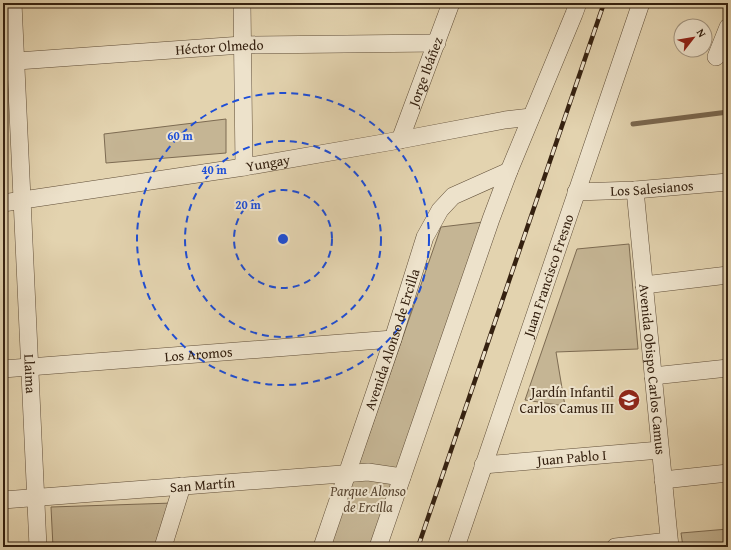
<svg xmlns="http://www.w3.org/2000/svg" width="731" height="550" viewBox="0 0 731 550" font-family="'Gentium Book Plus',serif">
	<rect width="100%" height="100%" fill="#e3d3af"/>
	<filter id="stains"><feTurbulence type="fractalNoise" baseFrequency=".005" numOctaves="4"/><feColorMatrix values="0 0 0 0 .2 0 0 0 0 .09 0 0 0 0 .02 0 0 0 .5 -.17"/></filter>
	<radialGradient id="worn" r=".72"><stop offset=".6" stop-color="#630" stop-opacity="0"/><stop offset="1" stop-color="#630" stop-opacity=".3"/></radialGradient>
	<!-- green -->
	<g fill="#c5b594" stroke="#7d6b52">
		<polygon points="226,119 226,153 106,163 104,134"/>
		<polygon points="483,222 373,547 330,547 441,227"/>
		<polygon points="629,244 638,349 556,352 565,406 525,400 577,249"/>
		<polygon points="173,503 158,547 53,547 51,507"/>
		<polygon points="728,529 728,547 683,547 681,533"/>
	</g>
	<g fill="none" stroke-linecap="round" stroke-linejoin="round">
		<!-- stream -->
		<polyline stroke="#7a674f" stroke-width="5" points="633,124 728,112"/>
		<!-- street casing -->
		<g stroke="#604e38" stroke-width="18">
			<g id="street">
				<path id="s1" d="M13 3 38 547"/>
				<polyline points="242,3 244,167"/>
				<polyline points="716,57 728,27"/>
				<path id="s2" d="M3 62 242 45 437 43"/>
				<path id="s3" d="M400 140 451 3"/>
				<path id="s4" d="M635 190 670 547"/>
				<path id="s5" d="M576 192 635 190 728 182"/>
				<path id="s6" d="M3 203 244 167 400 140 505 120 531 117"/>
				<polyline points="644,285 728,275"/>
				<path id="s7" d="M3 369 393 339"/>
				<polyline points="653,376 728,368"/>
				<path id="s8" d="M483 465 660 450"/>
				<polyline points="663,480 728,473"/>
				<path id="s9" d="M3 500 368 472 402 477"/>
				<polyline points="163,547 182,486"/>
				<path id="s10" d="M322 547 393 339 425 237 440 210 453 196 509 171"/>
				<polyline points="378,547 491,219 509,171 574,14 578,3"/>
				<path id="s11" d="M456 547 641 3"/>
				<polyline points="615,547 669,541"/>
			</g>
		</g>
		<!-- street -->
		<use href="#street" stroke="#ede2cb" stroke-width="17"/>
		<!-- rail casing -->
		<g stroke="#352110" stroke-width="4.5">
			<polyline id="rail" points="418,547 604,3"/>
		</g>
		<!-- rail -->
		<use href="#rail" stroke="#ede2cb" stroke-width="3" stroke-dasharray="9" stroke-linecap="butt"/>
	</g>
	<!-- distance rings -->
	<g fill="none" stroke="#1d4ed8" stroke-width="2" stroke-dasharray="7 5">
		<circle cx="283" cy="239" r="49"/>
		<circle cx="283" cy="239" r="98"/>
		<circle cx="283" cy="239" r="146"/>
	</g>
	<!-- icons -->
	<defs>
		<g id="school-disc" transform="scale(1.15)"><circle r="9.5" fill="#8f2418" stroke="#ede2cb"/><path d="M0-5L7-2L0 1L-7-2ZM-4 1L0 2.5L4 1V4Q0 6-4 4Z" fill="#fff"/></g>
	</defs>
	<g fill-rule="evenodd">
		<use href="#school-disc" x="629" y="400"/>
	</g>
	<g text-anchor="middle" stroke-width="4" stroke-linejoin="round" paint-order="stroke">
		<!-- street labels -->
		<g font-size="14" fill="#352110" stroke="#ede2cb">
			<text dy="5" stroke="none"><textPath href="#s2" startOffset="217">Héctor Olmedo</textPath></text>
			<text dy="5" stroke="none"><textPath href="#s3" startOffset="73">Jorge Ibáñez</textPath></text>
			<text dy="5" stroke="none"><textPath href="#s6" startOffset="268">Yungay</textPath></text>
			<text dy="5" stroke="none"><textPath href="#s5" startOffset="76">Los Salesianos</textPath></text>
			<text dy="5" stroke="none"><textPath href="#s11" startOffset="287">Juan Francisco Fresno</textPath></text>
			<text dy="5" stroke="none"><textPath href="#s10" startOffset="219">Avenida Alonso de Ercilla</textPath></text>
			<text dy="5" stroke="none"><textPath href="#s7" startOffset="196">Los Aromos</textPath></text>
			<text dy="5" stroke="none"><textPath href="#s4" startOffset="180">Avenida Obispo Carlos Camus</textPath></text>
			<text dy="5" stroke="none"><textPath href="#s1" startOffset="371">Llaima</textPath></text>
			<text dy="5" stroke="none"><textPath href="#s8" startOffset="89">Juan Pablo I</textPath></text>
			<text dy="5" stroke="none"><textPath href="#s9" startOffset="200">San Martín</textPath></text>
		</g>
		<!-- poi labels -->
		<g font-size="14" fill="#352110" stroke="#ede2cb" text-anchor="end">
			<text x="614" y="397">Jardín Infantil<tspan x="614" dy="16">Carlos Camus III</tspan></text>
		</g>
		<!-- park labels -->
		<g font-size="14" font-style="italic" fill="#594631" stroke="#ede2cb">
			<text x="368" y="496">Parque Alonso<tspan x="368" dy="16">de Ercilla</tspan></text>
		</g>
	</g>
	<circle cx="283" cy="239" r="6" fill="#1d4ed8" stroke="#ede2cb" stroke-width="2"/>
	<g font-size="12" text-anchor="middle" font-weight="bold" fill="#1d4ed8" stroke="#ede2cb" stroke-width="4" stroke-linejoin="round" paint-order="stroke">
		<text x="180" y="140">60 m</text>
		<text x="214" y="174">40 m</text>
		<text x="248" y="209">20 m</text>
	</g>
	<!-- margin -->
	<rect width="731" height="550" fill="none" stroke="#e3d3af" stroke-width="16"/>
	<rect x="4" y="4" width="723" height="542" fill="none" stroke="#352110" stroke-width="2"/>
	<rect x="8" y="8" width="715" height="534" fill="none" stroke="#352110"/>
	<!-- north arrow -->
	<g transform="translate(693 38) rotate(59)"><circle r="19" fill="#ede2cb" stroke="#a39580"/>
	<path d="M0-3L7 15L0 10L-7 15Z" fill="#8f2418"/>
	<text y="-6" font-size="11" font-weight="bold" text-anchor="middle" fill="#352110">N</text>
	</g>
	<rect width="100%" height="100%" filter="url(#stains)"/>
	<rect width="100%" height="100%" fill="url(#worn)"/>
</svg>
